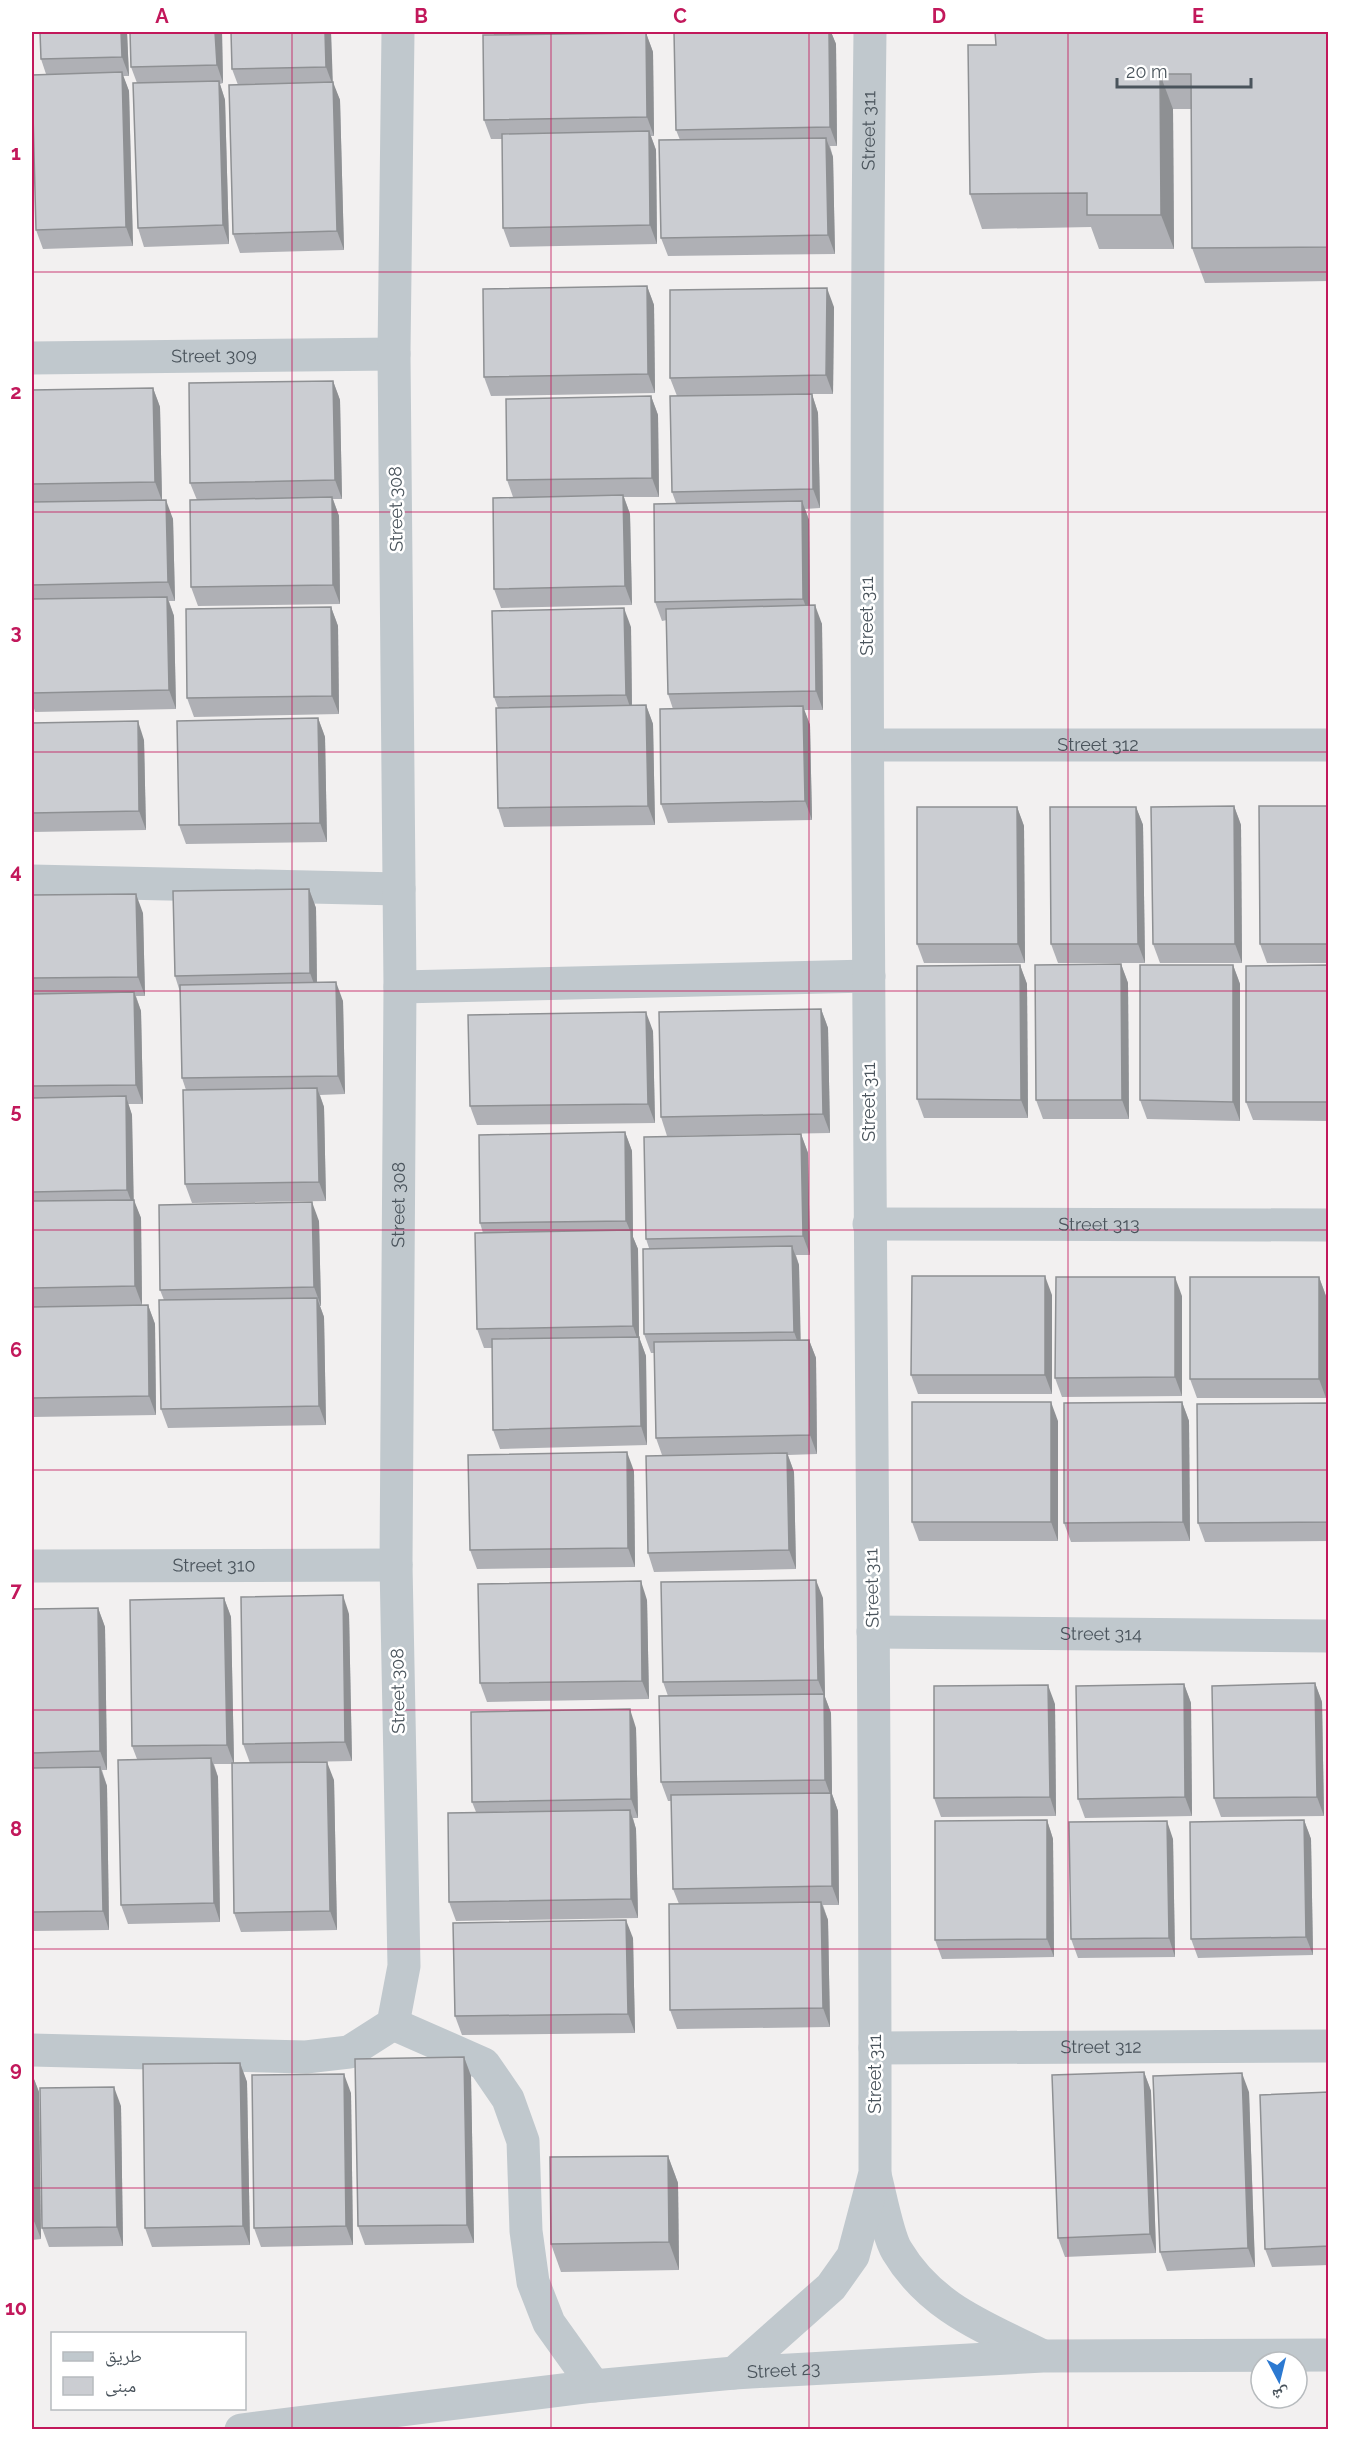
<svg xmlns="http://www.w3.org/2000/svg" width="1360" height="2461" viewBox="0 0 1360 2461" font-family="Raleway,'Noto Naskh Arabic',sans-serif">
	<rect width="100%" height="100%" fill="#f2f0f0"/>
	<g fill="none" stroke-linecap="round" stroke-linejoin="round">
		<!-- minor -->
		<g stroke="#c0c8cd" stroke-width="33">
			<path id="s1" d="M32 358 394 354"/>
			<path id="s2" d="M868 745H1328"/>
			<polyline points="32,881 399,889"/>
			<polyline points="400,987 869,976"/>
			<path id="s3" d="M869 1224 1328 1225"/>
			<path id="s4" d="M32 1566 396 1565"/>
			<path id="s5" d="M873 1632 1328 1636"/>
			<polyline points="393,2024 484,2064 508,2099 523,2141 526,2231 533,2282 549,2323 594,2386"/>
			<path id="s6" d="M875 2048 1328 2046"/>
			<path id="s7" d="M32 2050 306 2057 349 2052 393 2024 404 1966 396 1565 400 987 394 354 398 32"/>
			<path d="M875 2175C880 2193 888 2237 897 2251 931 2308 985 2327 1041 2355"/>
			<path id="s8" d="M734 2373 831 2287 853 2256 875 2173C876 1459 861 745 870 32"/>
			<path id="s9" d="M241 2430 594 2386 734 2373 1043 2356 1328 2355"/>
		</g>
	</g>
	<!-- wall -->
	<g fill="#afb0b5">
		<polygon points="40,32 127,32 129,76 123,76 129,91 133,246 43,249 36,230 46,74 41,59"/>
		<polygon points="222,32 223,83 220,84 225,100 229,244 144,247 138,228 137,83 131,67"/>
		<polygon points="331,32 332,82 340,100 344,250 240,253 233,234 238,85 232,69"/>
		<polygon points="493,32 641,32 641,33 646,33 653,52 654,136 651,136 656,150 657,244 510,247 503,228 502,139 491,139 484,120 494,35"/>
		<polygon points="674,32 831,32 836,44 837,146 830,146 833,157 835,254 668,256 661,238 680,140 676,130"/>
		<polygon points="1329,32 1329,281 1205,283 1192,248 1192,109 1173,109 1174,249 1099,249 1091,227 982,229 970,194 996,45"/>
		<polygon points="647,286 654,305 655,393 491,396 484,377"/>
		<polygon points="834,307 833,394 812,394 818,413 820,508 805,509 809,520 810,605 822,624 823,710 804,710 810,725 812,820 668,823 661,804 673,709 668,694 667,620 662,621 655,602 676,503 672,492 677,396 670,378"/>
		<polygon points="333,381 340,400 342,499 333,499 339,516 340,604 198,606 191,587 197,500 190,483"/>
		<polygon points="153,388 160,407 162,500 173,519 175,601 169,601 174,616 176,709 35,712 32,701 32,390"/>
		<polygon points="651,396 658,415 659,497 624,497 630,514 632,605 501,608 494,589 513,497 507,480"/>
		<polygon points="331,607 338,626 339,714 194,717 187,698"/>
		<polygon points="631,627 632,706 646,705 653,724 655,825 504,827 498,808 498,708 494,697"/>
		<polygon points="318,718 325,737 327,842 186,844 179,825"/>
		<polygon points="32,723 144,740 146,830 32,832"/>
		<polygon points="1234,806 1241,825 1242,963 1160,963 1153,944"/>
		<polygon points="1329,806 1329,963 1267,963 1260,944"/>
		<polygon points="1017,807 1024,826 1025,963 924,963 917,944"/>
		<polygon points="1136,807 1143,825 1145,963 1058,963 1051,944"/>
		<polygon points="309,889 316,908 317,982 343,1001 345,1094 320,1095 324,1107 326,1201 192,1203 185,1184 186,1090 182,1078 180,992 175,976"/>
		<polygon points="32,895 143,913 145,996 136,996 141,1011 143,1104 128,1104 132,1115 133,1200 141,1218 142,1305 148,1305 155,1324 156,1415 32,1417"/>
		<polygon points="1121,964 1128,983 1129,1119 1043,1119 1036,1100"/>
		<polygon points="1020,965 1027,984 1028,1118 924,1118 917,1099"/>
		<polygon points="1233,965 1240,984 1240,1121 1147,1119 1140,1100"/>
		<polygon points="1329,965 1329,1121 1253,1120 1246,1102"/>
		<polygon points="821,1009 828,1028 830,1133 667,1136 661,1117"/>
		<polygon points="653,1031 655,1123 477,1125 470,1106"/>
		<polygon points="625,1132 632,1151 633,1237 638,1249 639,1337 646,1356 647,1445 500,1449 493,1430 492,1348 484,1348 477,1329 483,1233 480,1223"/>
		<polygon points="801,1134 808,1153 810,1255 796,1255 799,1265 800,1340 809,1340 816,1358 817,1454 788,1455 794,1472 796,1569 654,1572 648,1553 662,1455 656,1438 654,1353 651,1353 644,1334 649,1248 646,1239"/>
		<polygon points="319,1221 321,1306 320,1306 324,1317 326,1425 168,1428 161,1409 164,1300 160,1290"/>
		<polygon points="1319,1277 1326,1296 1326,1398 1197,1398 1190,1379"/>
		<polygon points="1052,1295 1052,1394 918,1394 911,1375"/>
		<polygon points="1182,1296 1182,1396 1062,1397 1055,1378"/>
		<polygon points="1182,1402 1189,1421 1190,1541 1071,1542 1064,1523"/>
		<polygon points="1327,1403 1329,1407 1329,1541 1205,1542 1198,1523"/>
		<polygon points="1058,1421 1058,1541 919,1541 912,1522"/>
		<polygon points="634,1471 635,1567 477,1569 470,1550"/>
		<polygon points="224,1598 231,1617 234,1763 334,1780 337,1930 241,1932 234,1913 232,1764 214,1764 218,1777 220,1922 128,1924 121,1905 137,1759 132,1746"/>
		<polygon points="823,1598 825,1697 831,1713 832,1794 838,1811 839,1905 823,1905 828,1920 830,2027 677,2029 670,2010 679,1904 673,1889 672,1801 668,1801 661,1782 668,1696 663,1682"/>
		<polygon points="647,1600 649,1699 487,1702 480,1683"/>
		<polygon points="98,1608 105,1627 107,1770 102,1770 107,1786 109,1930 32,1931 32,1609"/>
		<polygon points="349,1614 352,1761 250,1763 243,1744"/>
		<polygon points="1315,1683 1322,1702 1324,1816 1221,1817 1214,1798"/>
		<polygon points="1184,1684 1191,1703 1192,1816 1085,1818 1078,1799"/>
		<polygon points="1055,1704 1056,1816 941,1817 934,1798"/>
		<polygon points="636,1728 638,1818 633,1818 636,1829 638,1918 456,1921 449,1902 476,1812 472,1802"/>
		<polygon points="1047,1820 1053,1839 1054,1957 942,1959 935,1940"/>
		<polygon points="1304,1820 1311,1839 1313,1955 1198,1958 1191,1939"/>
		<polygon points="1173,1839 1175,1957 1078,1958 1071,1939"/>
		<polygon points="633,1938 635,2033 462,2035 455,2016"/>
		<polygon points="464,2057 471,2076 474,2243 365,2245 358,2226"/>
		<polygon points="240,2063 247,2082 250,2245 152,2247 145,2228"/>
		<polygon points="1144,2072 1151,2091 1156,2253 1065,2257 1058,2238"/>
		<polygon points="32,2074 39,2092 41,2239 32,2240"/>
		<polygon points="1249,2092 1255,2267 1167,2271 1160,2252"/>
		<polygon points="1329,2092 1329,2265 1272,2267 1265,2249"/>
		<polygon points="351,2093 353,2245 261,2247 254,2228"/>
		<polygon points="121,2106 123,2246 49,2247 42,2228"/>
		<polygon points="668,2156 678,2183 679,2270 561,2272 551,2244"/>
	</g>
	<!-- shaded-wall -->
	<g fill="#8e9093">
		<polygon points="121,32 127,32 129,76 122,57"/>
		<polygon points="215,32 222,32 223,83 217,65"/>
		<polygon points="325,32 331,32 333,86 326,67"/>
		<polygon points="829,32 831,32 836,44 837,146 830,127"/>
		<polygon points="646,33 653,52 654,136 647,117"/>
		<polygon points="122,72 129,91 133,246 126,227"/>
		<polygon points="1160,74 1173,109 1174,249 1161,215"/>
		<polygon points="219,81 225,100 229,244 223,225"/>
		<polygon points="333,82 340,100 344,250 337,231"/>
		<polygon points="649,131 656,150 657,244 650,225"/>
		<polygon points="826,138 833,157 835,254 828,235"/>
		<polygon points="647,286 654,305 655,393 648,374"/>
		<polygon points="827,288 834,307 833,394 826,375"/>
		<polygon points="333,381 340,400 342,499 335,480"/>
		<polygon points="153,388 160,407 162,501 155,482"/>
		<polygon points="812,394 818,413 820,508 813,489"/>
		<polygon points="651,396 658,415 659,497 652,478"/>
		<polygon points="623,495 630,514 632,605 625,586"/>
		<polygon points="332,497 339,516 340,604 333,585"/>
		<polygon points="166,500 173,519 175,601 168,582"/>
		<polygon points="802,501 809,520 810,618 803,599"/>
		<polygon points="167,597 174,616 176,709 169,690"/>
		<polygon points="815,605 822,624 823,710 816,691"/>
		<polygon points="331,607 338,626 339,714 332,696"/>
		<polygon points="624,608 631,627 632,713 626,695"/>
		<polygon points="646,705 653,724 655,825 648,806"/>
		<polygon points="803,706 810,725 812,820 805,801"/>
		<polygon points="318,718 325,737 327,842 320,823"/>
		<polygon points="138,721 144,740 146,830 139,811"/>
		<polygon points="1234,806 1241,825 1242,963 1235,944"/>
		<polygon points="1017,807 1024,826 1025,963 1018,944"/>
		<polygon points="1136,807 1143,825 1145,963 1138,944"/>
		<polygon points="309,889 316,908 317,992 310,973"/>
		<polygon points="136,894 143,913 145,996 138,977"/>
		<polygon points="1121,964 1128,983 1129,1119 1122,1100"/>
		<polygon points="1020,965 1027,984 1028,1118 1021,1100"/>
		<polygon points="1233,965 1240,984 1240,1121 1233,1102"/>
		<polygon points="336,982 343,1001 345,1094 338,1076"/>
		<polygon points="134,992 141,1011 143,1104 136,1085"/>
		<polygon points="821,1009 828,1028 830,1133 823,1114"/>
		<polygon points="646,1012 653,1031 655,1123 648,1104"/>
		<polygon points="317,1088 324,1107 326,1201 319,1182"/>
		<polygon points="126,1096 132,1115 134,1209 127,1190"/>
		<polygon points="625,1132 632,1151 633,1237 638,1249 639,1337 646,1356 647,1445 641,1426 639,1344 633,1326 631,1233 626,1221"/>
		<polygon points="801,1134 808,1153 810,1255 803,1236"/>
		<polygon points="134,1200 141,1218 142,1305 135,1286"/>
		<polygon points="312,1202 319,1221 321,1306 314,1287"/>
		<polygon points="792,1246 799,1265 801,1351 794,1332"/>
		<polygon points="1045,1276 1052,1295 1052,1394 1045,1375"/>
		<polygon points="1175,1277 1182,1296 1182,1396 1175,1377"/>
		<polygon points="1319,1277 1326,1296 1326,1398 1319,1379"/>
		<polygon points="317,1298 324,1317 326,1425 319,1406"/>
		<polygon points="148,1305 155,1324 156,1415 149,1396"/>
		<polygon points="809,1340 816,1358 817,1454 810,1435"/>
		<polygon points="1051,1402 1058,1421 1058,1541 1051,1522"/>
		<polygon points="1182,1402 1189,1421 1190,1541 1183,1522"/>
		<polygon points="1327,1403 1329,1407 1329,1525 1327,1522"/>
		<polygon points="627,1452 634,1471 635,1567 628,1548"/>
		<polygon points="787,1453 794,1472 796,1569 789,1550"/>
		<polygon points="816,1580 823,1598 825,1697 831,1713 832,1794 838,1811 839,1905 832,1886 831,1797 825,1780 824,1695 818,1680"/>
		<polygon points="641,1581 647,1600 649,1699 642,1681"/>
		<polygon points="343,1595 349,1614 352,1761 345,1742"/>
		<polygon points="224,1598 231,1617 234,1764 227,1745"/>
		<polygon points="98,1608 105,1627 107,1770 100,1751"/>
		<polygon points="1315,1683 1322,1702 1324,1816 1317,1797"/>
		<polygon points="1184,1684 1191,1703 1192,1816 1185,1797"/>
		<polygon points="1048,1685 1055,1704 1056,1816 1050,1797"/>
		<polygon points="630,1709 636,1728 638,1818 631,1799"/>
		<polygon points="211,1758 218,1777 220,1922 214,1903"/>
		<polygon points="327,1762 334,1780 337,1930 330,1911"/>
		<polygon points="100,1767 107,1786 109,1930 103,1911"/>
		<polygon points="630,1810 636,1829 638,1918 631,1899"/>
		<polygon points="1047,1820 1053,1839 1054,1957 1047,1939"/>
		<polygon points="1304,1820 1311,1839 1313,1955 1306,1937"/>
		<polygon points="1167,1821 1173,1839 1175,1957 1169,1938"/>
		<polygon points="821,1902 828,1920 830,2027 823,2008"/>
		<polygon points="626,1920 633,1938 635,2033 628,2014"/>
		<polygon points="464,2057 471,2076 474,2243 467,2225"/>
		<polygon points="240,2063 247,2082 250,2245 243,2226"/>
		<polygon points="1144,2072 1151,2091 1156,2253 1150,2234"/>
		<polygon points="1242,2073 1249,2092 1255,2267 1248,2248"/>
		<polygon points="32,2074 39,2092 41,2239 34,2221"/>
		<polygon points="344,2074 351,2093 353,2245 346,2226"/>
		<polygon points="114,2087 121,2106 123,2246 117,2227"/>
		<polygon points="668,2156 678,2183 679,2270 669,2242"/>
	</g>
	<!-- building -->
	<g fill="#cbcdd2" stroke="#8e9093" stroke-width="1.5">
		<polygon points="40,32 121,32 122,57 41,59"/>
		<polygon points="130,32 215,32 217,65 131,67"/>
		<polygon points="231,32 325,32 326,67 232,69"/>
		<polygon points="674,32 829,32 830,127 676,130"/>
		<polygon points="995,32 1329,32 1329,247 1192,248 1191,74 1160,74 1161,215 1087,215 1087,193 970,194 968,45 996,45"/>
		<polygon points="646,33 647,117 484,120 483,35"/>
		<polygon points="122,72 126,227 36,230 32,75"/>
		<polygon points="219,81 223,225 138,228 133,83"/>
		<polygon points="333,82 337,231 233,234 229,85"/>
		<polygon points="649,131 650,225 503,228 502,134"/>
		<polygon points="826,138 828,235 661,238 659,140"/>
		<polygon points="647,286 648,374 484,377 483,289"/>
		<polygon points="827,288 826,375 670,378 670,290"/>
		<polygon points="333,381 335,480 190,483 189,383"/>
		<polygon points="153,388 155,482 32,484 32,390"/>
		<polygon points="812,394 813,489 672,492 670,396"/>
		<polygon points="651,396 652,478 507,480 506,399"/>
		<polygon points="623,495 625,586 494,589 493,498"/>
		<polygon points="332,497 333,585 191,587 190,500"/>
		<polygon points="166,500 168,582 32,585 32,502"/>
		<polygon points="802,501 803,599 655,602 654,504"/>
		<polygon points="167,597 169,690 32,693 32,599"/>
		<polygon points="815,605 816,691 668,694 666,609"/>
		<polygon points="331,607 332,696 187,698 186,609"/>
		<polygon points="624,608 626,695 494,697 492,611"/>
		<polygon points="646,705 648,806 498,808 496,708"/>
		<polygon points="803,706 805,801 661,804 660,709"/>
		<polygon points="318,718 320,823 179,825 177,721"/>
		<polygon points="138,721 139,811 32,813 32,723"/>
		<polygon points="1234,806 1235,944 1153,944 1151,807"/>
		<polygon points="1259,806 1329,806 1329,944 1260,944"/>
		<polygon points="917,807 1017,807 1018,944 917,944"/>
		<polygon points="1050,807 1136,807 1138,944 1051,944"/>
		<polygon points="309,889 310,973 175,976 173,891"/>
		<polygon points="136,894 138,977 32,978 32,895"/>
		<polygon points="1121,964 1122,1100 1036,1100 1035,965"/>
		<polygon points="1020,965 1021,1100 917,1099 917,966"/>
		<polygon points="1140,965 1233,965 1233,1102 1140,1100"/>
		<polygon points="1329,965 1329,1102 1246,1102 1246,966"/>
		<polygon points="336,982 338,1076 182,1078 180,985"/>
		<polygon points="134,992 136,1085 32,1086 32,994"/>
		<polygon points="821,1009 823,1114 661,1117 659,1012"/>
		<polygon points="646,1012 648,1104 470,1106 468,1015"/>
		<polygon points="317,1088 319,1182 185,1184 183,1090"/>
		<polygon points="126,1096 127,1190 32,1192 32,1098"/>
		<polygon points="625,1132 626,1221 480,1223 479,1135"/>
		<polygon points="801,1134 803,1236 646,1239 644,1137"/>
		<polygon points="134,1200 135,1286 32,1288 32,1201"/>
		<polygon points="312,1202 314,1287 160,1290 159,1205"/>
		<polygon points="631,1230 633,1326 477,1329 475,1233"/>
		<polygon points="792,1246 794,1332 644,1334 643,1249"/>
		<polygon points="912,1276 1045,1276 1045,1375 911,1375"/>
		<polygon points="1056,1277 1175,1277 1175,1377 1055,1378"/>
		<rect x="1190" y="1277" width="129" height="102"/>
		<polygon points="317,1298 319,1406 161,1409 159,1300"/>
		<polygon points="148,1305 149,1396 32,1398 32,1307"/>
		<polygon points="639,1337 641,1426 493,1430 492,1339"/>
		<polygon points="809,1340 810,1435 656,1438 654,1342"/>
		<rect x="912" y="1402" width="139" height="120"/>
		<polygon points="1182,1402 1183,1522 1064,1523 1064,1403"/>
		<polygon points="1327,1403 1327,1522 1198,1523 1197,1404"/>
		<polygon points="627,1452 628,1548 470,1550 468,1455"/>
		<polygon points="787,1453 789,1550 648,1553 646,1456"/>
		<polygon points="816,1580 818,1680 663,1682 661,1582"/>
		<polygon points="641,1581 642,1681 480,1683 478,1584"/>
		<polygon points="343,1595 345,1742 243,1744 241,1597"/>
		<polygon points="224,1598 227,1745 132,1746 130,1600"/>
		<polygon points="98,1608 100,1751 32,1753 32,1609"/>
		<polygon points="1315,1683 1317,1797 1214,1798 1212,1686"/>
		<polygon points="1184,1684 1185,1797 1078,1799 1076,1686"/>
		<polygon points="1048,1685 1050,1797 934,1798 934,1686"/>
		<polygon points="824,1694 825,1780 661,1782 659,1696"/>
		<polygon points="630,1709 631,1799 472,1802 471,1712"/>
		<polygon points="211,1758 214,1903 121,1905 118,1760"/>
		<polygon points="327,1762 330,1911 234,1913 232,1763"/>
		<polygon points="100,1767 103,1911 32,1912 32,1768"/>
		<polygon points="831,1793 832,1886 673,1889 671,1795"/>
		<polygon points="630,1810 631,1899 449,1902 448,1813"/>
		<polygon points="1047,1820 1047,1939 935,1940 935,1821"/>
		<polygon points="1304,1820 1306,1937 1191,1939 1190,1822"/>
		<polygon points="1167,1821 1169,1938 1071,1939 1069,1822"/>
		<polygon points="821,1902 823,2008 670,2010 669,1904"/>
		<polygon points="626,1920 628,2014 455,2016 453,1923"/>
		<polygon points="464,2057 467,2225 358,2226 355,2059"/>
		<polygon points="240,2063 243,2226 145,2228 143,2064"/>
		<polygon points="1144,2072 1150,2234 1058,2238 1052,2075"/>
		<polygon points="1242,2073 1248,2248 1160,2252 1153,2076"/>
		<polygon points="32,2074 34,2221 32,2221"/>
		<polygon points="344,2074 346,2226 254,2228 252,2075"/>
		<polygon points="114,2087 117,2227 42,2228 40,2088"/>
		<polygon points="1329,2092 1329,2246 1265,2249 1260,2095"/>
		<polygon points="668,2156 669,2242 551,2244 550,2157"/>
	</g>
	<!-- grid -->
	<path fill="none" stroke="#c2185b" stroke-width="1.5" stroke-opacity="0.55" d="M292 32V2430M551 32V2430M809 32V2430M1068 32V2430M32 272H1328M32 512H1328M32 752H1328M32 991H1328M32 1230H1328M32 1470H1328M32 1710H1328M32 1949H1328M32 2188H1328"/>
	<g text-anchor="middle" stroke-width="5" stroke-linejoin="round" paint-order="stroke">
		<!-- street labels -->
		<g font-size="18" fill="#4a545c" stroke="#fff">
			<text dy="6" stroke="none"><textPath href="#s8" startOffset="2296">Street 311</textPath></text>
			<text dy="6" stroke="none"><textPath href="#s1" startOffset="182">Street 309</textPath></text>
			<text transform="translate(396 509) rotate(-91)" y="6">Street 308</text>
			<text transform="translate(867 616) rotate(-90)" y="6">Street 311</text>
			<text dy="6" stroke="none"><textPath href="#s2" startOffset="230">Street 312</textPath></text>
			<text transform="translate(869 1102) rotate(-90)" y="6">Street 311</text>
			<text dy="6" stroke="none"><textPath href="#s7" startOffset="1190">Street 308</textPath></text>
			<text dy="6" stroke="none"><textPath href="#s3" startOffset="230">Street 313</textPath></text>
			<text dy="6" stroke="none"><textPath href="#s4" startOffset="182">Street 310</textPath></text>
			<text transform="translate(872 1588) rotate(-91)" y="6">Street 311</text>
			<text dy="6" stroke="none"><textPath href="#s5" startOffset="228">Street 314</textPath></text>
			<text transform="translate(398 1691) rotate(-91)" y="6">Street 308</text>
			<text dy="6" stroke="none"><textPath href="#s6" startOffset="226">Street 312</textPath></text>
			<text transform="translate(875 2074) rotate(-90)" y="6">Street 311</text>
			<text dy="6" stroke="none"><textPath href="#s9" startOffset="546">Street 23</textPath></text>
		</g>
	</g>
	<!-- border -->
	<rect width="1360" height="2461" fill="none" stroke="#ffffff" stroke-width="66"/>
	<!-- legend -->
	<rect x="51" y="2332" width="195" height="78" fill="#ffffff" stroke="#b7bbbe" stroke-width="1.5"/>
	<rect x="63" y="2352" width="30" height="9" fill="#c0c8cd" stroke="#b7bbbe" stroke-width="1.5"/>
	<text x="105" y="2362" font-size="18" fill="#4a545c">طريق</text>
	<rect x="63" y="2377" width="30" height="18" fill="#cbcdd2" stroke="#b7bbbe" stroke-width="1.5"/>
	<text x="105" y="2392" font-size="18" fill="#4a545c">مبنى</text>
	<!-- north arrow -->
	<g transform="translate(1279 2380) rotate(173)"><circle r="28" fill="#ffffff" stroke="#b7bbbe" stroke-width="1.5"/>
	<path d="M0-4.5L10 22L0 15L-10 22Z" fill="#2c79d1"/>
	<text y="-9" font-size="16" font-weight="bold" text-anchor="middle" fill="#4a545c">ش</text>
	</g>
	<!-- scale -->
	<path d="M1117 78v9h134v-9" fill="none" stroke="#4a545c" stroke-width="3"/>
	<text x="1126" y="78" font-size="18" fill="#4a545c" stroke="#ffffff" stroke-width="4.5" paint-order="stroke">20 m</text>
	<rect x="33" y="33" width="1294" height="2395" fill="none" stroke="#c2185b" stroke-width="2"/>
	<g font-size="20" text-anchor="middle" font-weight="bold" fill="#c2185b">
		<text x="162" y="23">A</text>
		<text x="421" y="23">B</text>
		<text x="680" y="23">C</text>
		<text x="939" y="23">D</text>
		<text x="1198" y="23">E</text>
		<text x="16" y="160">1</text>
		<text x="16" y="399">2</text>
		<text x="16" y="639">3</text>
		<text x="16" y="878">4</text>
		<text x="16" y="1118">5</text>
		<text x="16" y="1357">6</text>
		<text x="16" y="1597">7</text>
		<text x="16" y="1836">8</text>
		<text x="16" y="2076">9</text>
		<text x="16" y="2315">10</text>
	</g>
</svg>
